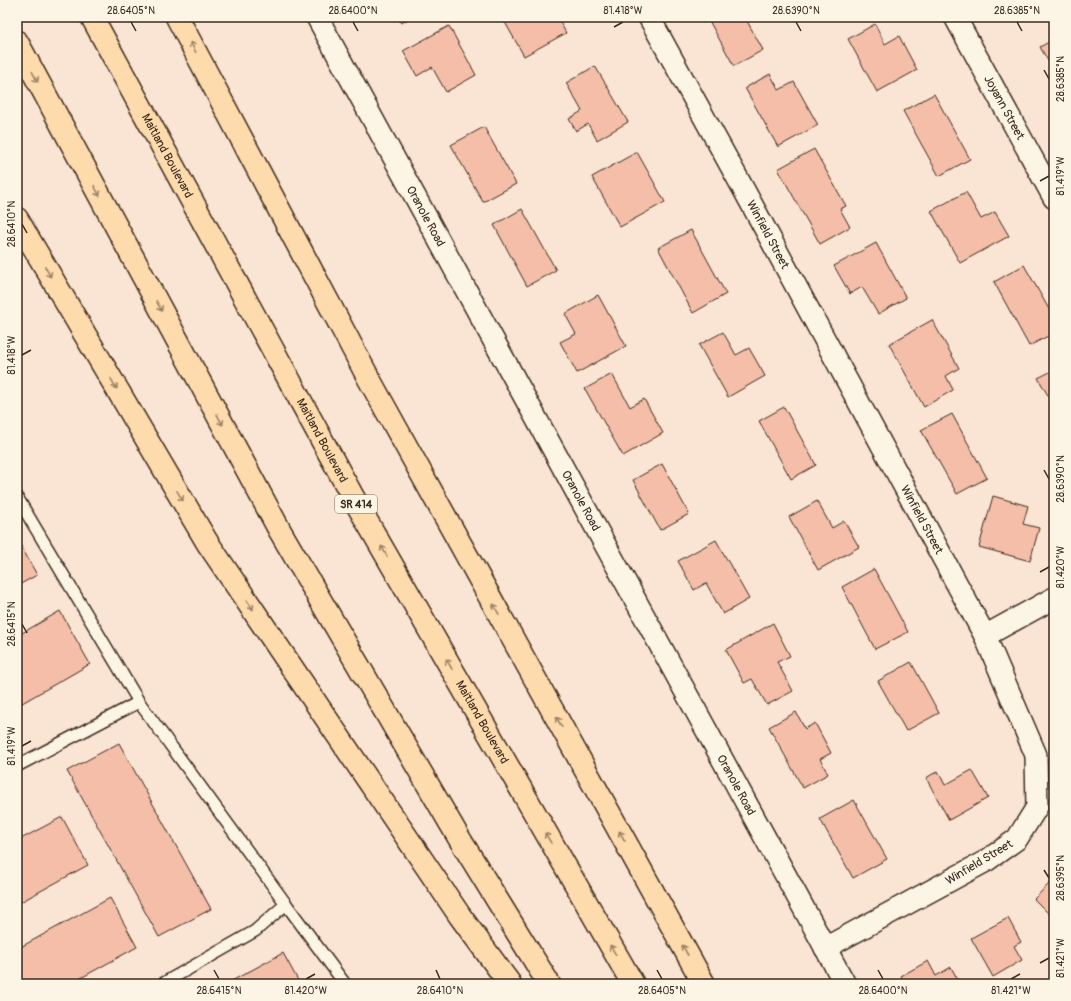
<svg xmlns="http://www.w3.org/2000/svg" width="1071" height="1001" viewBox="0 0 1071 1001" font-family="Pangolin,sans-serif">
	<rect width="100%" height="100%" fill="#fae4d3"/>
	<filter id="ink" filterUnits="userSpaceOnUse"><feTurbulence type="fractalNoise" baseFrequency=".025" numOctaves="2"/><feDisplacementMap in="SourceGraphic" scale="8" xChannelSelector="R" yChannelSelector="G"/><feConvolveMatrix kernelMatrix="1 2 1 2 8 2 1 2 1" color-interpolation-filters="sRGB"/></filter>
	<g filter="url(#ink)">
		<!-- building -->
		<g fill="#f4bea8" stroke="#3b2a1e">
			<polygon points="398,17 412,17 401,23"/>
			<polygon points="502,17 557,17 566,33 524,56"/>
			<polygon points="707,17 754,17 747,21 763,50 734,66"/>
			<polygon points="875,24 885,44 899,36 917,70 877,92 848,39"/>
			<polygon points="449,26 476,75 446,92 432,67 417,76 403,51"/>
			<polygon points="1054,39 1054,71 1040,47"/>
			<polygon points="595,66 628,122 597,140 588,124 576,131 569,119 582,111 566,83"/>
			<polygon points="770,74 779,90 794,82 818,125 778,147 745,88"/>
			<polygon points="934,94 970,159 939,176 903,111"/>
			<polygon points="484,127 516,184 483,202 451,145"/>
			<polygon points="814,149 846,206 840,209 850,227 820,244 778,169"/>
			<polygon points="637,152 665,202 620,227 592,177"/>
			<polygon points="966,192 981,219 995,212 1009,236 960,263 931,211"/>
			<polygon points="522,209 556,270 527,286 494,225"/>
			<polygon points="691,230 726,294 693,313 658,248"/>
			<polygon points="876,243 906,298 878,314 862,287 850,294 834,266"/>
			<polygon points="1024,265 1054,318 1054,333 1029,346 994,282"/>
			<polygon points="598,295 626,346 577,373 560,342 576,334 565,314"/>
			<polygon points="932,320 959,368 946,376 953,390 924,407 889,344"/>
			<polygon points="723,332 736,355 749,348 765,376 728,397 699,345"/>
			<polygon points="1054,370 1054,406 1038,378"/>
			<polygon points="612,374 630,407 644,399 663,433 623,456 585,389"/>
			<polygon points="784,407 816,465 791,479 759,421"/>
			<polygon points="952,414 987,478 957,494 921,430"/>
			<polygon points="662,464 689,514 660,530 633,480"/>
			<polygon points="993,496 1028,506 1023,524 1039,528 1030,561 979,547"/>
			<polygon points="817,501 832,528 844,521 859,547 818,570 789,517"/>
			<polygon points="17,539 37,575 17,586"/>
			<polygon points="716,540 749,599 723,614 706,583 694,590 678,561"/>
			<polygon points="874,569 908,632 875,649 842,587"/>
			<polygon points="60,611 90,664 17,706 17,636"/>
			<polygon points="773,623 790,656 777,662 793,691 767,705 752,679 744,683 726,650"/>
			<polygon points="911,662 939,713 906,731 878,681"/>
			<polygon points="796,712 805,729 815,723 831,753 820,759 828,774 803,788 769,727"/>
			<polygon points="119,743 211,909 159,937 67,771"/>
			<polygon points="972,770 988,798 949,820 926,778 938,771 945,785"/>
			<polygon points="854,800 887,859 853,878 820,819"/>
			<polygon points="62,817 88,865 17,904 17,841"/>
			<polygon points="1054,879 1054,919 1034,899"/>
			<polygon points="110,898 137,947 70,984 17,984 17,949"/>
			<polygon points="1008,918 1021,942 1014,946 1022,960 993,977 971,938"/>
			<polygon points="283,953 300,984 229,984 228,983"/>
			<polygon points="928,961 936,976 951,967 960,984 905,984 901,976"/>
		</g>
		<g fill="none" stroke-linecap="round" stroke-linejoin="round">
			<!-- lane casing -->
			<g stroke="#3b2a1e" stroke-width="14">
				<g id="lane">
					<polyline points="17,497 139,702 286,904 255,931 162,984"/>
					<polyline points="17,766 139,702"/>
					<polyline points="286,904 345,984"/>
				</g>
			</g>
			<!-- street casing -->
			<g stroke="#3b2a1e" stroke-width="24">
				<g id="street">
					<path id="s1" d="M317 17 845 984"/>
					<path id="s2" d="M649 17 744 190 985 636 1036 755 1037 807 1017 839 986 861 825 948"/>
					<path id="s3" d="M955 17 1054 198"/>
					<polyline points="985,636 1054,598"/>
				</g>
			</g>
			<!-- highway casing -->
			<g stroke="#3b2a1e" stroke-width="25">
				<g id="highway">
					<path id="s4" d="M92 17 354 499 633 984"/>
					<polyline points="177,17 369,379 704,984"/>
					<polyline points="17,42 280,531 459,838 549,984"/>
					<polyline points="17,219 207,542 460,916 510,984"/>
				</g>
			</g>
			<!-- lane -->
			<use href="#lane" stroke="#fcf5e5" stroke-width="11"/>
			<!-- street -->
			<use href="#street" stroke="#fcf5e5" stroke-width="21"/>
			<!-- highway -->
			<use href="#highway" stroke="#fedbac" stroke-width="22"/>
		</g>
		<!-- one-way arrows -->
		<defs><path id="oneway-shaft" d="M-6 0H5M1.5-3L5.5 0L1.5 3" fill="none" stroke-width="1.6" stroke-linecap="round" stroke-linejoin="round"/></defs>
		<g stroke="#9c8265">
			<use href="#oneway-shaft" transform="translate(193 47) rotate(-118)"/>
			<use href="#oneway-shaft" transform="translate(35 77) rotate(62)"/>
			<use href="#oneway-shaft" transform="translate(97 191) rotate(62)"/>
			<use href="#oneway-shaft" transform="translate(48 272) rotate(60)"/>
			<use href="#oneway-shaft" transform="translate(159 306) rotate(62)"/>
			<use href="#oneway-shaft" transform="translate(114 384) rotate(60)"/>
			<use href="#oneway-shaft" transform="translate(220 420) rotate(62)"/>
			<use href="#oneway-shaft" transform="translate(180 496) rotate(60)"/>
			<use href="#oneway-shaft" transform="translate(384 551) rotate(-120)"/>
			<use href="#oneway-shaft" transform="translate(250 605) rotate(56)"/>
			<use href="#oneway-shaft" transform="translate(496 609) rotate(-119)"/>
			<use href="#oneway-shaft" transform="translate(449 664) rotate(-120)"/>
			<use href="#oneway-shaft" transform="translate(559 722) rotate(-119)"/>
			<use href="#oneway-shaft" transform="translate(622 836) rotate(-119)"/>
			<use href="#oneway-shaft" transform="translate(548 838) rotate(-120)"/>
			<use href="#oneway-shaft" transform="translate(613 950) rotate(-120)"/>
			<use href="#oneway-shaft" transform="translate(685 950) rotate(-119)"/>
		</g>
	</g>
	<!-- ticks -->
	<path fill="none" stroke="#3b2a1e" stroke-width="1.5" d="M131 22 136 31M353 22 358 31M796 22 801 31M1017 22 1022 31M614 27 623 22M1044 70 1049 79M1040 181 1049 176M22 224 27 233M22 355 31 350M1044 470 1049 479M1040 572 1049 567M22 624 27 633M22 746 31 741M1044 870 1049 878M1040 963 1049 958M214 970 219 979M436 970 440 979M657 970 662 979M878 970 883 979M306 979 315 974M1011 979 1020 974"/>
	<g text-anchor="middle" stroke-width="3" stroke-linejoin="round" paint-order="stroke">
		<!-- shield labels -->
		<rect fill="#fcf5e5" stroke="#75675a" stroke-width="1" x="335" y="495" width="42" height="18" rx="3"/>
		<g font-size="11" font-weight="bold" fill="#3b2a1e">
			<text x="356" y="508">SR 414</text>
		</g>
		<!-- street labels -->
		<g font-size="12" fill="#3b2a1e" stroke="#fcf5e5">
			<text dy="4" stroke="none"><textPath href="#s3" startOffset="103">Joyann Street</textPath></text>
			<text dy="4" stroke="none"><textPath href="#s4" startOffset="158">Maitland Boulevard</textPath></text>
			<text dy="4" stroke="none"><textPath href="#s1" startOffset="227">Oranole Road</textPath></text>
			<text dy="4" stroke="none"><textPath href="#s2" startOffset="248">Winfield Street</textPath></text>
			<text dy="4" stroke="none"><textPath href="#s4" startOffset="482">Maitland Boulevard</textPath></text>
			<text dy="4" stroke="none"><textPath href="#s1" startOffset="551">Oranole Road</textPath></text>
			<text dy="4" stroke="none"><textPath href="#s2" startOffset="572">Winfield Street</textPath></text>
			<text dy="4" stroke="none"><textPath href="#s4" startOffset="806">Maitland Boulevard</textPath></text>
			<text dy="4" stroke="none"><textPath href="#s1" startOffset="875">Oranole Road</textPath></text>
			<text transform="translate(979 862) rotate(-31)" y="4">Winfield Street</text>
		</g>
	</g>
	<!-- margin -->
	<rect width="1071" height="1001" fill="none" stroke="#fcf5e5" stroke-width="44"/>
	<rect x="22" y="22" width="1027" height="957" fill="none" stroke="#3b2a1e" stroke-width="1.5"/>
	<g font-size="10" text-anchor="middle" fill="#3b2a1e">
		<text x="131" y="14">28.6405°N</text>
		<text x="353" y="14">28.6400°N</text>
		<text x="623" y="14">81.418°W</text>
		<text x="796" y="14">28.6390°N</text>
		<text x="1017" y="14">28.6385°N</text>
		<text transform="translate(1060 79) rotate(-90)" y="4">28.6385°N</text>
		<text transform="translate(1060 176) rotate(-90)" y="4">81.419°W</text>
		<text transform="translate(11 224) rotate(-90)" y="4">28.6410°N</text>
		<text transform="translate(11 355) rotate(-90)" y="4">81.418°W</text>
		<text transform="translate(1060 479) rotate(-90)" y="4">28.6390°N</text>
		<text transform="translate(1060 567) rotate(-90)" y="4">81.420°W</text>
		<text transform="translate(11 624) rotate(-90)" y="4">28.6415°N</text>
		<text transform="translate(11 746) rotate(-90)" y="4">81.419°W</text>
		<text transform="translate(1060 878) rotate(-90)" y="4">28.6395°N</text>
		<text transform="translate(1060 958) rotate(-90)" y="4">81.421°W</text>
		<text x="219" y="994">28.6415°N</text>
		<text x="306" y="994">81.420°W</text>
		<text x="440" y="994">28.6410°N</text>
		<text x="662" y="994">28.6405°N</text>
		<text x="883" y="994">28.6400°N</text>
		<text x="1011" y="994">81.421°W</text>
	</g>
</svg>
